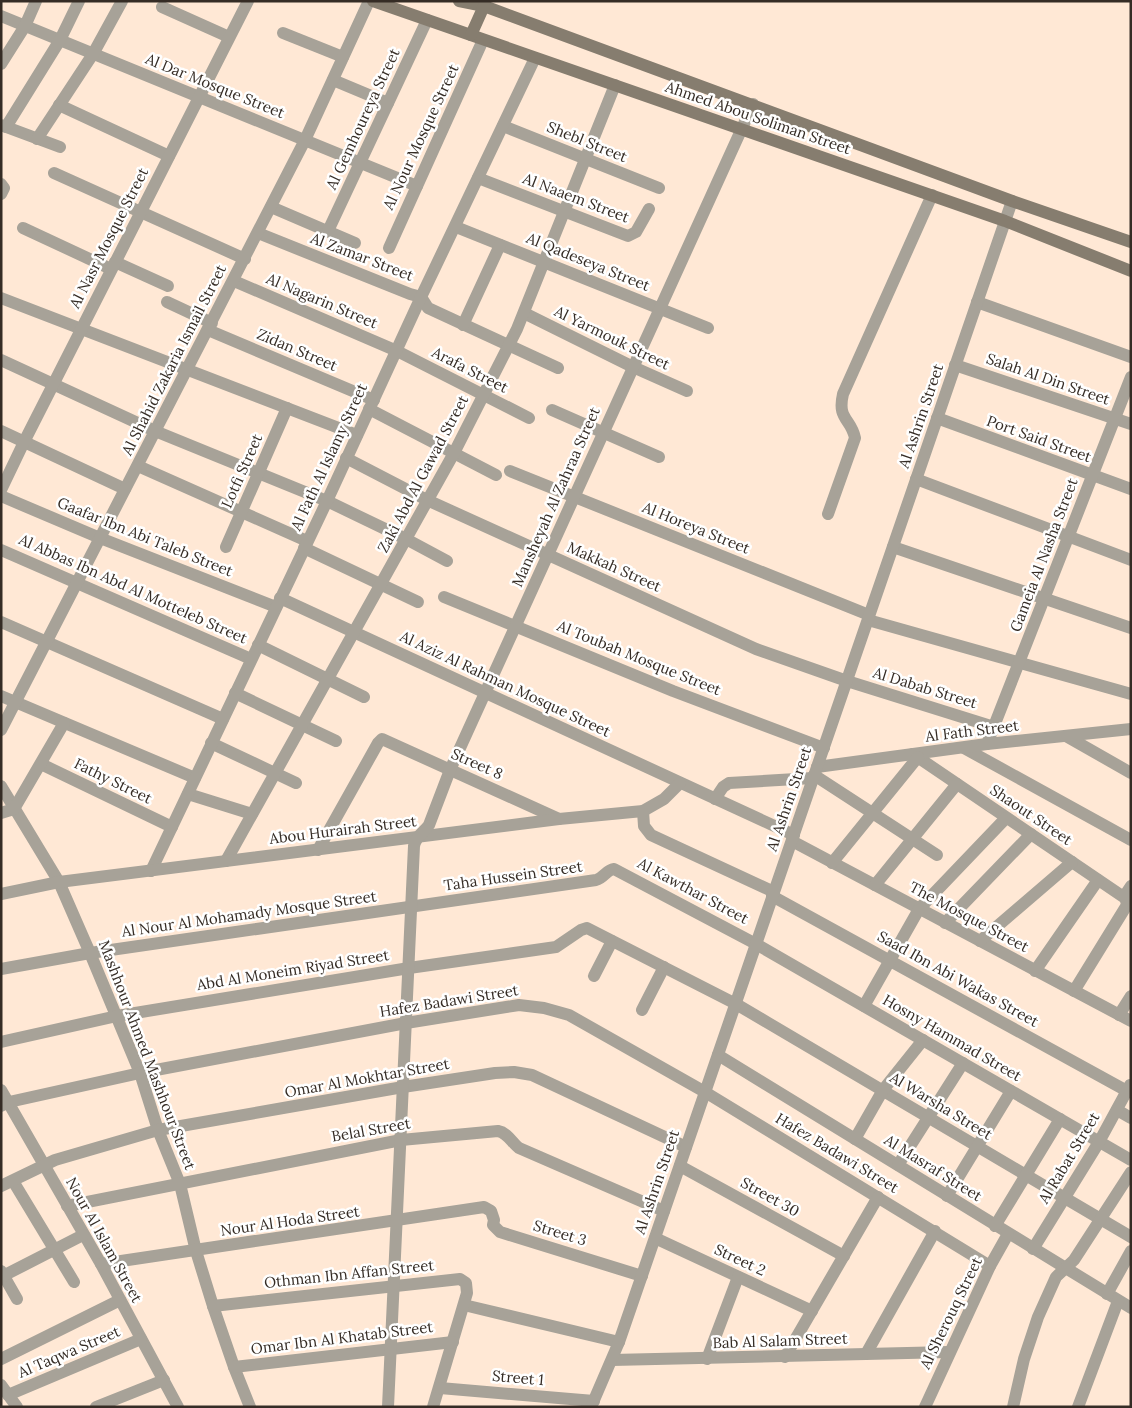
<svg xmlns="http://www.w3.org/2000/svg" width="1132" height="1408" viewBox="0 0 1132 1408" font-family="Lora,serif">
	<rect width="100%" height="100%" fill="#ffe8d5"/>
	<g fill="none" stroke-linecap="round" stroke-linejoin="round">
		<!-- minor -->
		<g stroke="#a7a298" stroke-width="12">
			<polyline points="162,7 229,37"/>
			<polyline points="1,16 417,186"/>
			<polyline points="283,33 343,57"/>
			<polyline points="1,64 25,26 36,1"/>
			<polyline points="333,80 388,103"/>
			<polyline points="59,105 169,156"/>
			<polyline points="1,125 60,147"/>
			<polyline points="503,126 659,188"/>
			<polyline points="6,127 60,40 79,1"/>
			<polyline points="37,139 93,54 122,1"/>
			<polyline points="54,173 245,259"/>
			<polyline points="478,178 628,236 636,232 649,209"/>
			<polyline points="1,184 4,188 1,194"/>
			<polyline points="271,207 355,243"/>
			<polyline points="456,227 708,328"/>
			<polyline points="23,228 111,269"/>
			<polyline points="328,231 427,20"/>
			<polyline points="258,233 410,294 421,297 428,308 558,368"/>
			<polyline points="389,248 483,40"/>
			<polyline points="115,262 168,286"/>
			<polyline points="234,281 397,351 529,418"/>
			<polyline points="1,298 357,435"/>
			<polyline points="167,302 212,323"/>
			<polyline points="977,302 1131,357"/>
			<polyline points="524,313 633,367 687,391"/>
			<polyline points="463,325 500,245"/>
			<polyline points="208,330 374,400"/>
			<polyline points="1,360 155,431 327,501 406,539 447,561"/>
			<polyline points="955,365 1131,424"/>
			<polyline points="369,409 496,475"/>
			<polyline points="552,410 659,457"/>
			<polyline points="937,418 1131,489"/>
			<polyline points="1,431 125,489"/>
			<polyline points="346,458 427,500 756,649 847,681 994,727"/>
			<polyline points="138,466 307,541"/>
			<polyline points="510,471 869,615"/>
			<polyline points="916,479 1131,560"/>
			<polyline points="1,490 24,442 248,1"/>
			<polyline points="1,496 100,538 276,607"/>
			<path d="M828 514 855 438C851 418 837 420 843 394L932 195"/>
			<polyline points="226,547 287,408"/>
			<polyline points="893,547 1131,628"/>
			<polyline points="304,548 418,602"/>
			<polyline points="1,550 251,659"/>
			<polyline points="444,597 673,691 824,748"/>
			<polyline points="280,598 794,835"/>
			<polyline points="868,620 1131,694"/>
			<polyline points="1,622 223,719"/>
			<polyline points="258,645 364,697"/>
			<polyline points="235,693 336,741"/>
			<polyline points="1,696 195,778"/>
			<polyline points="1,730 305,140 369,1"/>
			<polyline points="1066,736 1131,773"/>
			<polyline points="211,743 296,783"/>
			<polyline points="987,744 1131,377"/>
			<polyline points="964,748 1131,840"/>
			<polyline points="913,754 1131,902"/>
			<polyline points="41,764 172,827"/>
			<polyline points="817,767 987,744 1131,729"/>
			<polyline points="814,775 937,855"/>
			<polyline points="1,786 59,882 90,953 140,1073 158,1130 180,1184 196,1251 213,1306 234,1367 250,1407"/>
			<polyline points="188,794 252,814"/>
			<polyline points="715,799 723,787 729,783 813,778"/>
			<polyline points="643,811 644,826 651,835 774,892"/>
			<polyline points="1,813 14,809 64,723"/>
			<polyline points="792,841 1131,1021"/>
			<polyline points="318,850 378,743 382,739 559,819"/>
			<polyline points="226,861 454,453 517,329 615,85"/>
			<polyline points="832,863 918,757"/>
			<polyline points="151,871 327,501 421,297 535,58"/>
			<polyline points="875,885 957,784"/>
			<polyline points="1,894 59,882 559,819 643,811 664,799 680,783"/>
			<polyline points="772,896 1127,1091"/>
			<polyline points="945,923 1031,834"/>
			<polyline points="980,941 1072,862"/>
			<path d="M1 969 90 953 596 880C604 878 606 870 614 869L756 944 1131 1160"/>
			<polyline points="1035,971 1098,880"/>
			<polyline points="594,976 612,941"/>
			<polyline points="1074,991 1127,905 1125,895 1131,886"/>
			<polyline points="864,1006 919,909 1006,818"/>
			<polyline points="642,1010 664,967"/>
			<polyline points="1119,1015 1131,996"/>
			<polyline points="1,1042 117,1016 409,968 556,947 581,930 587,928 736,1004 1131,1237"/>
			<polyline points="718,1055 1131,1308"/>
			<polyline points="1,1090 101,1264 178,1407"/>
			<polyline points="1,1106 9,1102 140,1073 406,1023 519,1005 544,1008 569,1015 705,1092 990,1266"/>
			<polyline points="1117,1110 1131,1118"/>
			<polyline points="855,1139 883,1090 923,1040"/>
			<polyline points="898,1165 963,1063"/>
			<polyline points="680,1166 844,1256"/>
			<polyline points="13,1181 74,1282"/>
			<polyline points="1,1186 55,1160 158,1130 403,1087 495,1073 514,1072 532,1075 686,1147"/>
			<polyline points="947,1196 1011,1091"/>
			<path d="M67 1206 401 1140 498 1131C508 1133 512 1143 519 1148L664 1211"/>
			<polyline points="995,1226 1060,1119"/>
			<polyline points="655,1238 812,1311"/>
			<polyline points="1033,1249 1099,1142 1130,1085"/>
			<polyline points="101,1264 484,1207 491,1211 494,1220 493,1225 500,1232 642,1276"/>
			<polyline points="1,1271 17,1299"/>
			<polyline points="1,1277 83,1235"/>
			<polyline points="1107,1294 1131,1251"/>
			<polyline points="464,1305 619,1342"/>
			<polyline points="213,1306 460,1279 466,1283 467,1293 433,1407"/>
			<polyline points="866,1354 935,1231"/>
			<polyline points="785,1357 878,1197"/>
			<polyline points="1,1359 120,1300"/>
			<polyline points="707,1359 738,1277"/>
			<polyline points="612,1360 949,1352"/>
			<polyline points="234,1367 453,1342"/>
			<polyline points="1,1385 17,1407"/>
			<polyline points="440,1388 594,1401"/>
			<polyline points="8,1395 141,1339"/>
			<polyline points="96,1407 164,1380"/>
			<path d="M388 1407 414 846C416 836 423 833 429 825L450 770 753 104"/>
			<polyline points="925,1407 990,1266 1008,1234"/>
			<polyline points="1013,1407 1024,1359 1038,1317 1056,1277 1074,1260 1131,1172"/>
			<polyline points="1078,1407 1118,1301"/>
		</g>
		<!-- tertiary -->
		<polyline stroke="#a7a298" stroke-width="12" points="591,1407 619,1342 1012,201"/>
		<!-- secondary -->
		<g stroke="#867d6f" stroke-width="12">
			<polyline points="373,1 1005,221 1131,271"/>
			<polyline points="459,1 484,6 1012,201 1131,242"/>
			<polyline points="471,35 484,6"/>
		</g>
	</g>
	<g text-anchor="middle" stroke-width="5" stroke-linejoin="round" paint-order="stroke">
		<!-- street labels -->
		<g font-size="15" fill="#352c25" stroke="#fff">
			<text transform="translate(215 86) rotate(22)" y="5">Al Dar Mosque Street</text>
			<text transform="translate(758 118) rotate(19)" y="5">Ahmed Abou Soliman Street</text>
			<text transform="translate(363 119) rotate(-65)" y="5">Al Gemhoureya Street</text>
			<text transform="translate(421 137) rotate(-65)" y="5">Al Nour Mosque Street</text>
			<text transform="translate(587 142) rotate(22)" y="5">Shebl Street</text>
			<text transform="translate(576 198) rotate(21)" y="5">Al Naaem Street</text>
			<text transform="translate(109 238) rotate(-63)" y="5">Al Nasr Mosque Street</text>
			<text transform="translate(362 257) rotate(21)" y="5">Al Zamar Street</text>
			<text transform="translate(588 262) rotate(22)" y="5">Al Qadeseya Street</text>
			<text transform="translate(322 301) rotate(23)" y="5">Al Nagarin Street</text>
			<text transform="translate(612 338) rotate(26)" y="5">Al Yarmouk Street</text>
			<text transform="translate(297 350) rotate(23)" y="5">Zidan Street</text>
			<text transform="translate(174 360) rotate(-63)" y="5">Al Shahid Zakaria Ismail Street</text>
			<text transform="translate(470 370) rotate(27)" y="5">Arafa Street</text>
			<text transform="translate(1048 379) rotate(19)" y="5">Salah Al Din Street</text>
			<text transform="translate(921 416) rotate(-71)" y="5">Al Ashrin Street</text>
			<text transform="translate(1039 439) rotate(20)" y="5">Port Said Street</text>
			<text transform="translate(329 457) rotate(-65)" y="5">Al Fath Al Islamy Street</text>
			<text transform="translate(242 471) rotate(-66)" y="5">Lotfi Street</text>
			<text transform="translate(423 474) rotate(-62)" y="5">Zaki Abd Al Gawad Street</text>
			<text transform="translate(556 497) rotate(-66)" y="5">Mansheyah Al Zahraa Street</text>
			<text transform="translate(696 528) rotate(22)" y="5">Al Horeya Street</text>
			<text transform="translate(145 537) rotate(22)" y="5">Gaafar Ibn Abi Taleb Street</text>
			<text transform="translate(1044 555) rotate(-69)" y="5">Gameia Al Nasha Street</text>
			<text transform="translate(614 567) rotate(24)" y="5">Makkah Street</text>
			<text transform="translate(133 589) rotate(24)" y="5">Al Abbas Ibn Abd Al Motteleb Street</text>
			<text transform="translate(639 658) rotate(22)" y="5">Al Toubah Mosque Street</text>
			<text transform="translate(505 684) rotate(25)" y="5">Al Aziz Al Rahman Mosque Street</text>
			<text transform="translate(925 688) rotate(17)" y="5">Al Dabab Street</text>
			<text transform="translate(972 731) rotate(-7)" y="5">Al Fath Street</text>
			<text transform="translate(477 764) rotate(24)" y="5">Street 8</text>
			<text transform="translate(113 781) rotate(26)" y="5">Fathy Street</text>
			<text transform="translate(789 799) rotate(-71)" y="5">Al Ashrin Street</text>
			<text transform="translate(1031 815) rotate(34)" y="5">Shaout Street</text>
			<text transform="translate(343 830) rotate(-7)" y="5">Abou Hurairah Street</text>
			<text transform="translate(513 876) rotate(-8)" y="5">Taha Hussein Street</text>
			<text transform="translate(693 891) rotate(28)" y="5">Al Kawthar Street</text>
			<text transform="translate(249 914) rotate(-8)" y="5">Al Nour Al Mohamady Mosque Street</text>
			<text transform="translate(969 917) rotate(28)" y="5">The Mosque Street</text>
			<text transform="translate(293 970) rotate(-9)" y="5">Abd Al Moneim Riyad Street</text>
			<text transform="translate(958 979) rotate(29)" y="5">Saad Ibn Abi Wakas Street</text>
			<text transform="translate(449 1001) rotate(-9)" y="5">Hafez Badawi Street</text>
			<text transform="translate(952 1038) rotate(30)" y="5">Hosny Hammad Street</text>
			<text transform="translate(147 1055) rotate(69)" y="5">Mashhour Ahmed Mashhour Street</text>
			<text transform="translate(367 1078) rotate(-10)" y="5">Omar Al Mokhtar Street</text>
			<text transform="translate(941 1106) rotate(31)" y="5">Al Warsha Street</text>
			<text transform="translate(371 1130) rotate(-10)" y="5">Belal Street</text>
			<text transform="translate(837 1153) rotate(31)" y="5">Hafez Badawi Street</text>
			<text transform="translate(1069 1158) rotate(-59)" y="5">Al Rabat Street</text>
			<text transform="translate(933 1168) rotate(32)" y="5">Al Masraf Street</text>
			<text transform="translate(657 1182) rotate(-71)" y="5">Al Ashrin Street</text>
			<text transform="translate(770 1197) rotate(29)" y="5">Street 30</text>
			<text transform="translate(290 1221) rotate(-8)" y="5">Nour Al Hoda Street</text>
			<text transform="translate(560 1233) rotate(17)" y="5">Street 3</text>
			<text transform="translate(104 1240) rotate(61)" y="5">Nour Al Islam Street</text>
			<text transform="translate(740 1260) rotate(25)" y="5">Street 2</text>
			<text transform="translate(349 1274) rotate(-6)" y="5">Othman Ibn Affan Street</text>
			<text transform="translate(951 1313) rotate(-64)" y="5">Al Sherouq Street</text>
			<text transform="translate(342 1338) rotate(-7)" y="5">Omar Ibn Al Khatab Street</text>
			<text transform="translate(780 1341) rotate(-2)" y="5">Bab Al Salam Street</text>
			<text transform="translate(69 1352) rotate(-23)" y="5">Al Taqwa Street</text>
			<text transform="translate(518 1378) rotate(5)" y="5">Street 1</text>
		</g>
	</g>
	<!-- border -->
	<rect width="1132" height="1408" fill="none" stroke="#352c25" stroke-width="5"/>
</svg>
